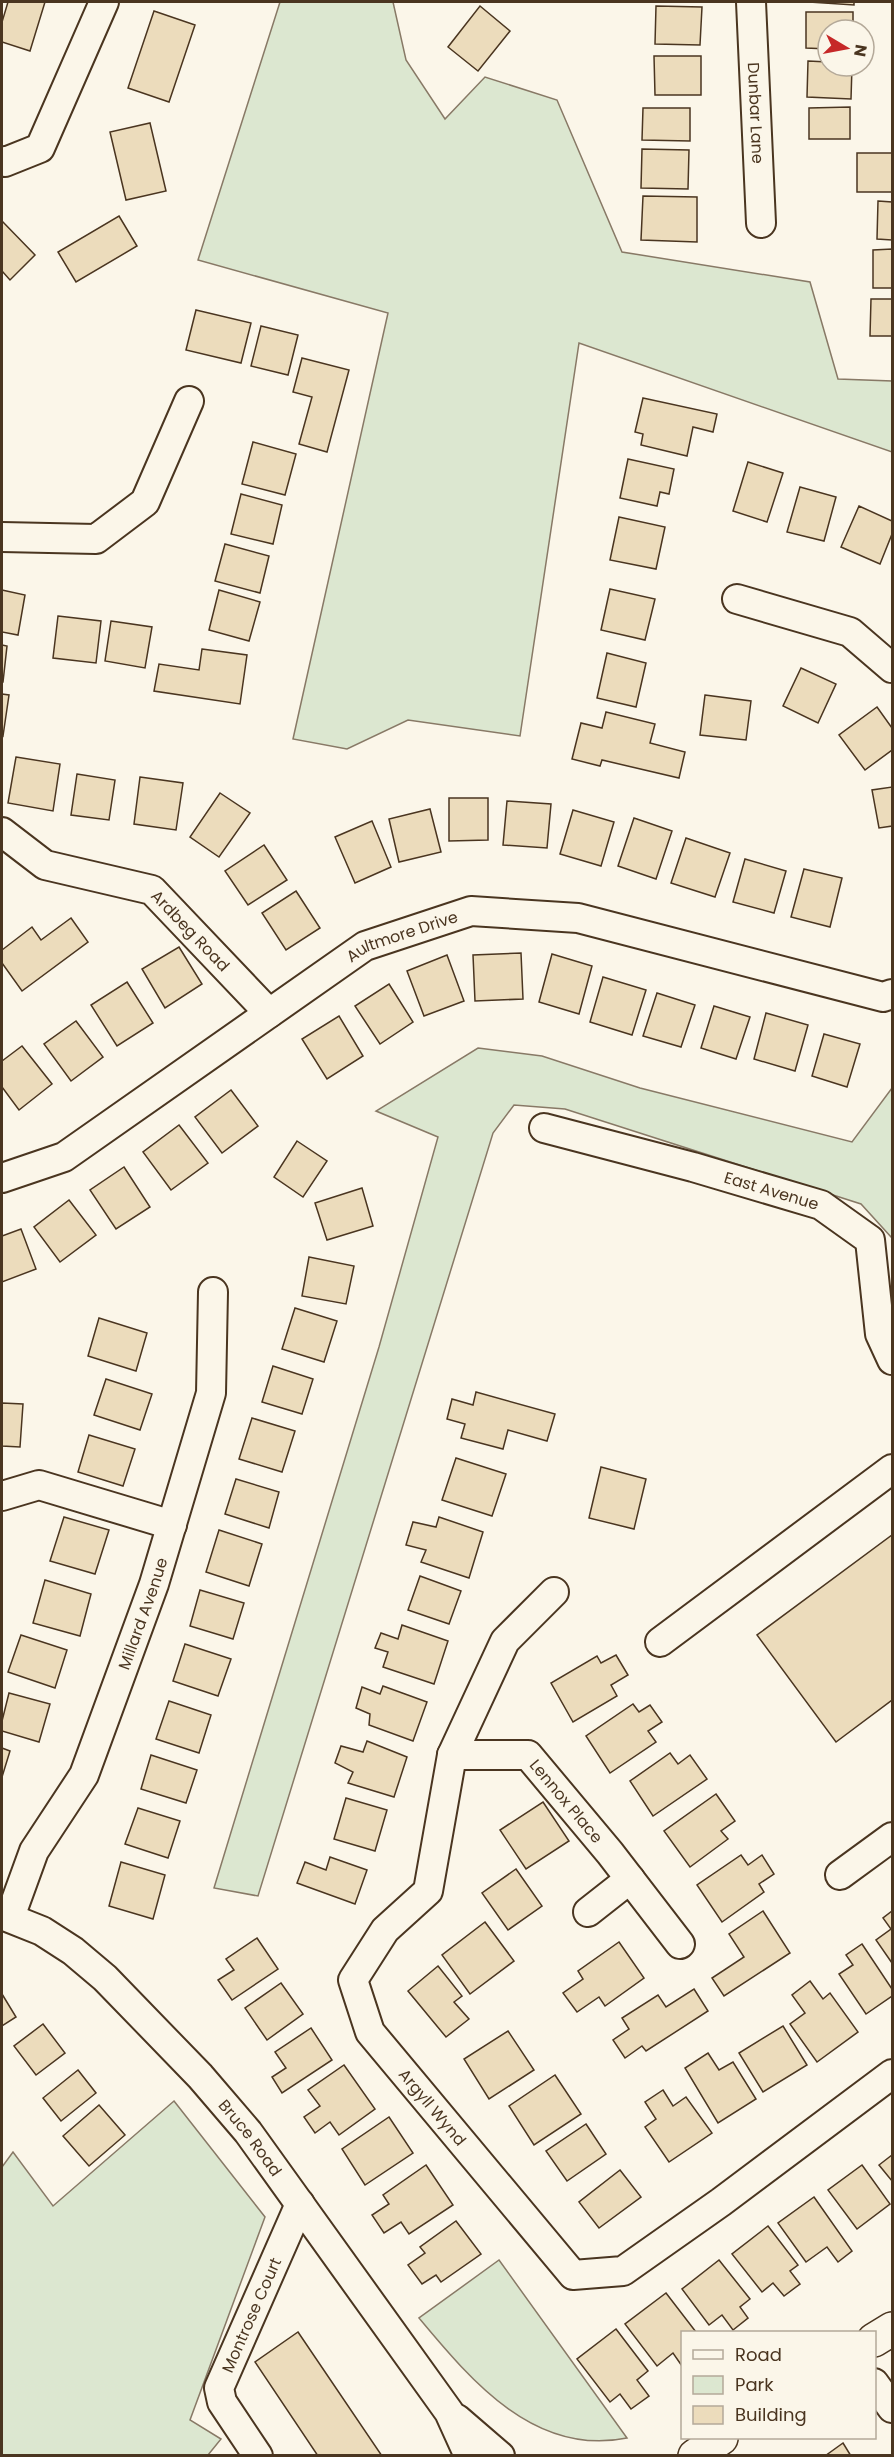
<svg xmlns="http://www.w3.org/2000/svg" width="894" height="2457" viewBox="0 0 894 2457" font-family="Poppins,sans-serif">
	<rect width="100%" height="100%" fill="#fbf6e9"/>
	<!-- green -->
	<g fill="#dce7d0" stroke="#887966" stroke-width="1.5">
		<polygon points="280,2 393,2 406,60 445,119 485,77 557,100 622,252 810,282 838,379 892,381 892,452 579,343 520,736 408,720 347,749 293,739 388,313 198,260"/>
		<polygon points="478,1048 542,1056 640,1088 852,1142 892,1088 892,1238 861,1204 565,1109 514,1105 493,1133 258,1896 214,1888 379,1347 438,1137 376,1111"/>
		<polygon points="174,2101 265,2217 190,2420 221,2439 208,2455 2,2455 2,2167 13,2152 53,2206"/>
		<path d="M499 2260 627 2438C534 2457 470 2379 419 2318Z"/>
	</g>
	<!-- building -->
	<g fill="#ecdcbc" stroke="#4a3520" stroke-width="1.5">
		<polygon points="8,2 45,2 30,51 2,42 2,22"/>
		<polygon points="809,2 854,2 854,5"/>
		<polygon points="480,6 510,31 478,71 448,47"/>
		<polygon points="656,6 702,7 700,45 655,44"/>
		<polygon points="154,11 195,25 169,102 128,88"/>
		<polygon points="806,12 853,12 853,30 828,30 828,49 806,48"/>
		<polygon points="654,56 701,56 701,95 655,95"/>
		<polygon points="808,61 828,62 828,66 852,66 851,99 807,97"/>
		<polygon points="850,107 850,139 809,139 809,108"/>
		<polygon points="643,108 690,108 690,141 642,140"/>
		<polygon points="150,123 166,191 126,200 110,132"/>
		<polygon points="642,149 689,150 688,189 641,188"/>
		<rect x="857" y="153" width="35" height="39"/>
		<polygon points="643,196 697,197 697,242 641,240"/>
		<polygon points="878,201 892,202 892,240 877,239"/>
		<polygon points="119,216 137,246 76,282 58,252"/>
		<polygon points="2,221 35,255 10,280 2,271"/>
		<polygon points="892,249 892,288 873,288 873,250"/>
		<polygon points="871,299 892,299 892,336 870,336"/>
		<polygon points="196,310 251,323 241,363 186,350"/>
		<polygon points="261,326 298,335 288,375 251,366"/>
		<polygon points="302,358 349,370 327,452 299,444 312,397 293,392"/>
		<polygon points="643,398 717,414 713,432 693,427 687,456 641,445 643,434 635,432"/>
		<polygon points="253,442 296,454 285,495 242,484"/>
		<polygon points="628,459 674,469 669,494 660,492 657,506 620,498"/>
		<polygon points="748,462 783,473 767,522 733,511"/>
		<polygon points="800,487 836,497 824,541 787,532"/>
		<polygon points="241,494 282,505 273,544 231,534"/>
		<polygon points="859,506 892,521 892,534 880,564 841,547"/>
		<polygon points="619,517 665,527 656,569 610,560"/>
		<polygon points="225,544 269,556 260,593 215,581"/>
		<polygon points="610,589 655,599 645,640 601,630"/>
		<polygon points="2,590 25,595 18,635 2,632"/>
		<polygon points="219,590 260,602 249,641 209,630"/>
		<polygon points="58,616 101,621 96,663 53,658"/>
		<polygon points="111,621 152,627 145,668 105,661"/>
		<polygon points="2,645 7,646 3,682 2,682"/>
		<polygon points="202,649 247,655 240,704 154,691 159,664 199,670"/>
		<polygon points="607,653 646,663 636,707 597,698"/>
		<polygon points="801,668 836,684 818,723 783,706"/>
		<polygon points="2,694 9,695 3,736 2,735"/>
		<polygon points="705,695 751,701 746,740 700,735"/>
		<polygon points="877,707 892,728 892,750 865,770 839,735"/>
		<polygon points="606,712 655,724 650,743 685,752 679,778 602,760 600,766 572,759 581,723 602,728"/>
		<polygon points="16,757 60,764 53,811 8,803"/>
		<polygon points="77,774 115,780 109,820 71,815"/>
		<polygon points="140,777 183,783 176,830 134,824"/>
		<polygon points="892,787 892,826 879,828 872,790"/>
		<polygon points="220,793 250,813 219,857 190,837"/>
		<polygon points="449,798 488,798 488,840 449,841"/>
		<polygon points="507,801 551,804 547,848 503,845"/>
		<polygon points="430,809 441,852 399,862 389,819"/>
		<polygon points="573,810 614,822 601,866 560,854"/>
		<polygon points="634,818 672,831 656,879 618,866"/>
		<polygon points="372,821 391,867 355,883 335,837"/>
		<polygon points="686,838 730,853 715,897 671,883"/>
		<polygon points="264,845 287,880 248,905 225,871"/>
		<polygon points="745,859 786,871 774,913 733,902"/>
		<polygon points="804,869 842,878 830,927 791,917"/>
		<polygon points="296,891 320,928 286,950 262,913"/>
		<polygon points="71,918 88,942 22,991 2,963 2,950 32,927 41,940"/>
		<polygon points="179,947 202,984 165,1008 142,969"/>
		<polygon points="521,953 523,999 475,1001 473,955"/>
		<polygon points="552,954 592,966 579,1014 539,1002"/>
		<polygon points="447,955 464,1001 424,1016 407,971"/>
		<polygon points="603,977 646,990 632,1035 590,1022"/>
		<polygon points="127,982 153,1023 117,1046 91,1005"/>
		<polygon points="389,984 413,1022 380,1044 355,1006"/>
		<polygon points="657,993 695,1005 681,1047 643,1036"/>
		<polygon points="714,1006 750,1017 736,1059 701,1048"/>
		<polygon points="766,1013 808,1025 795,1071 754,1059"/>
		<polygon points="339,1016 363,1056 327,1079 302,1039"/>
		<polygon points="76,1021 103,1057 71,1081 44,1044"/>
		<polygon points="824,1034 860,1044 847,1087 812,1076"/>
		<polygon points="22,1046 52,1084 19,1110 2,1087 2,1061"/>
		<polygon points="231,1090 258,1126 222,1153 195,1117"/>
		<polygon points="179,1125 208,1163 171,1190 143,1152"/>
		<polygon points="297,1141 327,1161 303,1197 274,1177"/>
		<polygon points="124,1167 150,1207 116,1229 90,1190"/>
		<polygon points="362,1188 373,1226 327,1240 315,1203"/>
		<polygon points="69,1200 96,1235 60,1262 34,1227"/>
		<polygon points="21,1229 36,1269 2,1282 2,1236"/>
		<polygon points="309,1257 354,1266 346,1304 302,1296"/>
		<polygon points="295,1308 337,1321 324,1362 282,1349"/>
		<polygon points="99,1318 147,1333 136,1371 88,1356"/>
		<polygon points="273,1366 313,1379 302,1414 262,1402"/>
		<polygon points="106,1379 152,1394 140,1430 94,1415"/>
		<polygon points="476,1392 555,1414 547,1441 508,1430 503,1449 461,1438 465,1424 447,1419 452,1399 473,1405"/>
		<polygon points="2,1403 23,1404 20,1447 2,1446"/>
		<polygon points="252,1418 295,1431 282,1472 239,1459"/>
		<polygon points="89,1435 135,1449 123,1486 78,1472"/>
		<polygon points="456,1458 506,1474 492,1516 442,1500"/>
		<polygon points="601,1467 646,1479 634,1529 589,1518"/>
		<polygon points="236,1479 279,1492 269,1528 225,1514"/>
		<polygon points="64,1517 109,1530 95,1574 50,1561"/>
		<polygon points="439,1517 483,1532 469,1578 421,1562 426,1550 406,1545 413,1522 436,1527"/>
		<polygon points="219,1530 262,1544 249,1586 206,1572"/>
		<polygon points="892,1535 892,1700 836,1742 757,1635"/>
		<polygon points="420,1576 461,1591 449,1624 408,1610"/>
		<polygon points="45,1580 91,1594 80,1636 33,1623"/>
		<polygon points="200,1590 244,1603 233,1639 190,1626"/>
		<polygon points="402,1625 448,1641 434,1684 383,1667 388,1652 375,1648 381,1633 398,1639"/>
		<polygon points="21,1635 67,1650 55,1688 8,1672"/>
		<polygon points="185,1644 231,1659 218,1696 173,1681"/>
		<polygon points="616,1655 628,1675 611,1685 617,1696 573,1722 551,1683 597,1656 601,1663"/>
		<polygon points="383,1686 427,1702 413,1741 369,1725 370,1714 356,1708 362,1687 380,1694"/>
		<polygon points="9,1693 50,1704 39,1742 2,1731 2,1721"/>
		<polygon points="169,1701 211,1715 199,1753 156,1739"/>
		<polygon points="633,1704 639,1712 650,1705 662,1722 648,1731 656,1742 610,1773 586,1736"/>
		<polygon points="367,1741 407,1757 394,1797 348,1783 353,1772 335,1763 341,1746 363,1752"/>
		<polygon points="2,1748 10,1751 2,1777"/>
		<polygon points="670,1753 678,1764 690,1755 707,1779 653,1816 630,1781"/>
		<polygon points="151,1755 197,1770 186,1803 141,1789"/>
		<polygon points="716,1794 735,1821 721,1831 728,1839 690,1867 664,1831"/>
		<polygon points="346,1798 387,1810 375,1851 334,1839"/>
		<polygon points="543,1802 569,1841 526,1869 500,1830"/>
		<polygon points="138,1808 180,1821 168,1858 125,1844"/>
		<polygon points="741,1855 748,1865 762,1855 774,1874 759,1884 764,1892 722,1922 697,1885"/>
		<polygon points="330,1857 367,1870 355,1904 297,1883 305,1862 326,1870"/>
		<polygon points="121,1862 165,1875 153,1919 109,1906"/>
		<polygon points="516,1869 542,1906 508,1930 482,1893"/>
		<polygon points="763,1911 790,1953 724,1996 712,1978 744,1957 729,1934"/>
		<polygon points="892,1911 892,1963 876,1940 891,1929 883,1918"/>
		<polygon points="485,1922 514,1961 470,1994 442,1955"/>
		<polygon points="257,1938 278,1969 232,2000 218,1980 234,1970 226,1959"/>
		<polygon points="619,1942 644,1978 605,2006 599,1997 577,2012 563,1993 583,1979 578,1971"/>
		<polygon points="862,1944 892,1989 892,1996 866,2014 839,1974 853,1965 846,1955"/>
		<polygon points="438,1966 462,1996 454,2002 469,2019 446,2037 408,1991"/>
		<polygon points="810,1981 823,1999 830,1993 858,2032 817,2062 790,2024 805,2013 792,1995"/>
		<polygon points="281,1983 303,2014 267,2040 245,2008"/>
		<polygon points="694,1989 708,2011 646,2051 642,2046 625,2058 613,2040 629,2029 622,2018 658,1995 666,2007"/>
		<polygon points="2,1994 16,2017 2,2026"/>
		<polygon points="43,2024 65,2053 36,2075 14,2046"/>
		<polygon points="783,2026 807,2065 763,2092 739,2053"/>
		<polygon points="311,2028 332,2060 282,2093 272,2077 286,2068 275,2052"/>
		<polygon points="508,2031 534,2070 489,2099 464,2059"/>
		<polygon points="708,2053 719,2070 733,2062 756,2099 718,2123 685,2068"/>
		<polygon points="344,2065 375,2109 339,2135 330,2122 315,2133 304,2117 320,2106 308,2090"/>
		<polygon points="78,2070 96,2093 61,2121 43,2098"/>
		<polygon points="555,2075 581,2114 534,2145 509,2106"/>
		<polygon points="663,2090 673,2106 686,2097 712,2133 669,2162 645,2127 656,2119 645,2102"/>
		<polygon points="99,2105 125,2135 89,2166 63,2136"/>
		<polygon points="389,2117 413,2153 365,2185 342,2149"/>
		<polygon points="586,2124 606,2154 567,2181 546,2151"/>
		<polygon points="892,2155 892,2181 879,2165"/>
		<polygon points="426,2165 453,2205 409,2234 401,2222 384,2233 372,2215 389,2204 383,2195"/>
		<polygon points="862,2165 890,2204 857,2229 828,2190"/>
		<polygon points="620,2170 641,2197 599,2228 579,2202"/>
		<polygon points="814,2197 852,2251 838,2262 827,2247 806,2262 778,2223"/>
		<polygon points="456,2221 481,2254 441,2282 436,2275 422,2284 408,2265 425,2253 420,2247"/>
		<polygon points="768,2226 798,2265 790,2271 800,2284 784,2296 773,2283 762,2292 732,2254"/>
		<polygon points="719,2260 750,2299 740,2307 748,2318 733,2330 722,2315 709,2325 682,2289"/>
		<polygon points="666,2293 696,2332 682,2332 682,2366 673,2353 657,2366 625,2324"/>
		<polygon points="616,2329 648,2371 637,2380 649,2396 631,2409 620,2394 610,2402 577,2359"/>
		<polygon points="298,2332 382,2456 318,2456 255,2362"/>
		<polygon points="843,2443 851,2456 825,2456"/>
	</g>
	<g fill="none" stroke-linecap="round" stroke-linejoin="round">
		<!-- street casing -->
		<g stroke="#4a3520" stroke-width="32">
			<g id="street">
				<path id="s1" d="M751 2 761 223"/>
				<polyline points="2,161 5,162 40,148 104,2"/>
				<polyline points="2,537 96,539 145,502 189,401"/>
				<polyline points="737,599 850,632 892,668"/>
				<path id="s2" d="M2 832 45 865 152 890 269 1013"/>
				<path id="s3" d="M544 1128 693 1167 821 1205 870 1240 880 1334 892 1360"/>
				<path id="s4" d="M2 1178 64 1157 365 946 471 911 578 918 883 997 892 994"/>
				<polyline points="2,1496 39,1485 172,1525"/>
				<path id="s5" d="M554 1592 505 1641 452 1755 428 1891 385 1930 353 1980 370 2032 573 2275 623 2271 721 2202 892 2074"/>
				<polyline points="660,1642 892,1469"/>
				<path id="s6" d="M452 1755H528L610 1853 680 1944"/>
				<polyline points="840,1875 892,1837"/>
				<polyline points="588,1912 630,1879"/>
				<path id="s7" d="M2 1915 42 1931 73 1951 105 1978 200 2076 248 2132 449 2412 469 2456"/>
				<path id="s8" d="M10 1917 34 1851 84 1775 154 1584 211 1393 213 1292"/>
				<polyline points="874,2383 892,2408"/>
				<polyline points="457,2419 500,2456"/>
				<path id="s9" d="M258 2456 222 2402 219 2388 300 2204"/>
			</g>
		</g>
		<!-- secondary casing -->
		<g stroke="#4a3520" stroke-width="36">
			<g id="secondary">
				<polyline points="874,2340 892,2329"/>
				<polyline points="695,2456 721,2438"/>
			</g>
		</g>
		<!-- street -->
		<use href="#street" stroke="#fbf6e9" stroke-width="28"/>
		<!-- secondary -->
		<use href="#secondary" stroke="#fbf6e9" stroke-width="33"/>
	</g>
	<g text-anchor="middle" stroke-width="4.5" stroke-linejoin="round" paint-order="stroke">
		<!-- street labels -->
		<g font-size="16" fill="#4a3520" stroke="#fbf6e9">
			<text dy="6" stroke="none"><textPath href="#s1" startOffset="111">Dunbar Lane</textPath></text>
			<text dy="6" stroke="none"><textPath href="#s2" startOffset="220">Ardbeg Road</textPath></text>
			<text dy="6" stroke="none"><textPath href="#s4" startOffset="471">Aultmore Drive</textPath></text>
			<text dy="6" stroke="none"><textPath href="#s3" startOffset="236">East Avenue</textPath></text>
			<text dy="6" stroke="none"><textPath href="#s8" startOffset="333">Millard Avenue</textPath></text>
			<text dy="6" stroke="none"><textPath href="#s6" startOffset="136">Lennox Place</textPath></text>
			<text dy="6" stroke="none"><textPath href="#s5" startOffset="603">Argyll Wynd</textPath></text>
			<text dy="6" stroke="none"><textPath href="#s7" startOffset="338">Bruce Road</textPath></text>
			<text dy="6" stroke="none"><textPath href="#s9" startOffset="159">Montrose Court</textPath></text>
		</g>
	</g>
	<!-- border -->
	<rect width="894" height="2457" fill="none" stroke="#4a3520" stroke-width="6"/>
	<!-- legend -->
	<rect x="681" y="2331" width="195" height="108" fill="#fbf6e9" stroke="#b4a999" stroke-width="1.5"/>
	<rect x="693" y="2350" width="30" height="9" fill="#fbf6e9" stroke="#b4a999" stroke-width="1.5"/>
	<text x="735" y="2361" font-size="18" fill="#4a3520">Road</text>
	<rect x="693" y="2376" width="30" height="18" fill="#dce7d0" stroke="#b4a999" stroke-width="1.5"/>
	<text x="735" y="2391" font-size="18" fill="#4a3520">Park</text>
	<rect x="693" y="2406" width="30" height="18" fill="#ecdcbc" stroke="#b4a999" stroke-width="1.5"/>
	<text x="735" y="2421" font-size="18" fill="#4a3520">Building</text>
	<!-- north arrow -->
	<g transform="translate(846 48) rotate(100)"><circle r="28" fill="#fbf6e9" stroke="#b4a999" stroke-width="1.5"/>
	<path d="M0-4.5L10 22L0 15L-10 22Z" fill="#c62828"/>
	<text y="-9" font-size="16" font-weight="bold" text-anchor="middle" fill="#4a3520">N</text>
	</g>
</svg>
